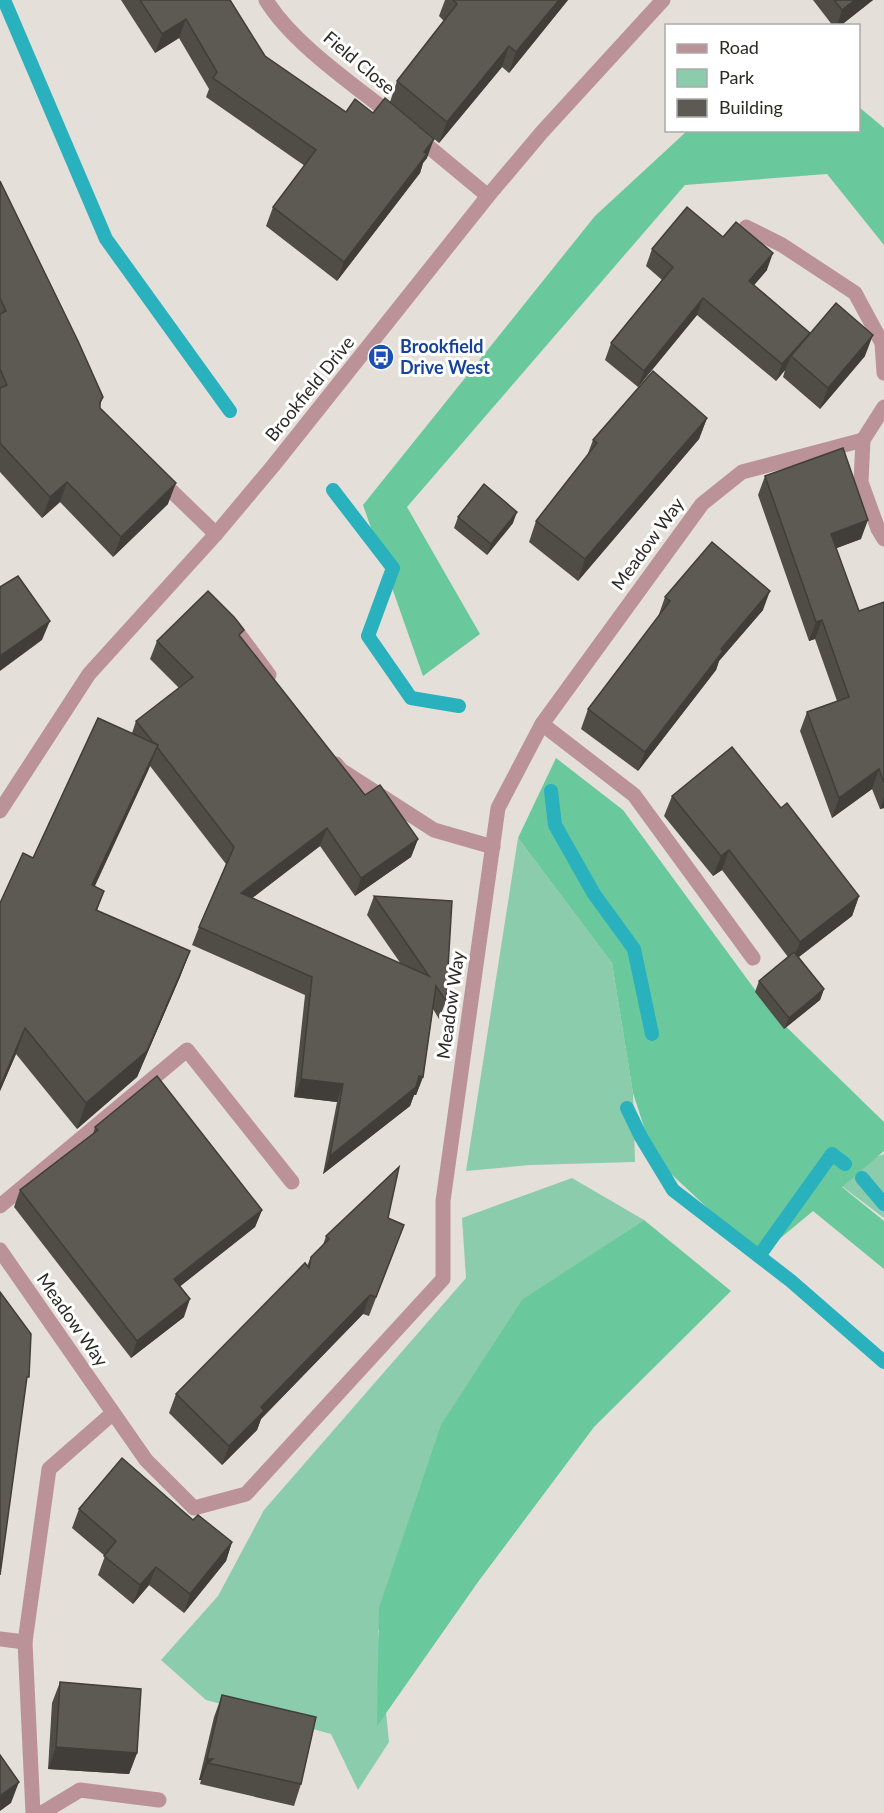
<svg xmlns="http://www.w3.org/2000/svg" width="884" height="1813" viewBox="0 0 884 1813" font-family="Lato,sans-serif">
	<rect width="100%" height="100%" fill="#e4e0d9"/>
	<!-- green -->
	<g fill="#8accab">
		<polygon points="518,838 612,963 633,1093 635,1162 530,1165 466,1171"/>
		<polygon points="884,1154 884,1218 827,1175"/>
		<polygon points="572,1178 644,1220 570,1269 378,1631 389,1742 358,1790 331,1734 206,1700 161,1660 218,1596 264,1510 466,1278 462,1218"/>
	</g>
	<!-- forest -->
	<g fill="#6ac89d">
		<polygon points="859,107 884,128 884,245 827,174 685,185 407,507 480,634 423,676 363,505 595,216 687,131 858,130"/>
		<polygon points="556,758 623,810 772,1013 884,1122 884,1151 842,1187 884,1221 884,1269 813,1211 759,1256 654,1158 633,1093 612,963 518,838"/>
		<polygon points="644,1220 731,1291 594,1427 478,1582 377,1726 379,1608 441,1425 522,1300"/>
	</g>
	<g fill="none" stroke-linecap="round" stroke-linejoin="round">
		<!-- stream -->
		<g stroke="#29b1bd" stroke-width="14">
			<polyline points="4,0 106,239 230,411"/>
			<polyline points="333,490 393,568 368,636 411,698 459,706"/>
			<polyline points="551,791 555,825 594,894 634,949 652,1034"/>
			<polyline points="627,1108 641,1137 673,1190 791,1281 884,1362"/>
			<polyline points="862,1178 884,1204"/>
			<polyline points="759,1256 832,1154 845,1164"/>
		</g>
		<!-- minor -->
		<g stroke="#bb9298" stroke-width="15">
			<path d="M266 0C293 44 353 84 394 117"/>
			<polyline points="417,137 488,196"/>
			<polyline points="746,227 782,245 855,293 882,343 884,373"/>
			<polyline points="884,407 863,440 861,482 878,529 884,539"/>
			<polyline points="158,478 216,534"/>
			<polyline points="232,625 269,675"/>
			<polyline points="542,724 634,795 753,958"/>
			<polyline points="336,764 341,770 434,830 493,847"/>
			<polyline points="0,811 89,674 216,534 273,466 488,196 542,132 663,0"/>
			<polyline points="0,1206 187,1050 292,1182"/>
			<polyline points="0,1250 146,1460 194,1508 246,1494 443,1279 443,1201 498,808 542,724 702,504 742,472 863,440"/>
			<polyline points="0,1639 25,1642"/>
			<polyline points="33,1813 25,1642 49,1469 113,1413"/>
			<polyline points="42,1813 80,1790 159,1800"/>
		</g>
	</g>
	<!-- wall -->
	<g fill="#504d47">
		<polygon points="121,0 230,0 265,56 346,112 427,158 423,163 420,173 337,281 266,226 273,207 305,166 206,97 209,89 179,38 155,53"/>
		<polygon points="445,0 568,0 509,73 502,67 439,143 390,102 397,81 444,21 439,16"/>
		<polygon points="813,0 873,0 840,26 833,26"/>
		<polygon points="0,181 103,397 100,405 100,408 168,504 113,557 60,502 42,518 0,472"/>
		<polygon points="723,237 767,270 754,285 810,333 865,356 820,409 783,377 785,370 776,381 697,315 638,387 605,360 611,343 662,280 646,266 652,249"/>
		<polygon points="707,418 699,439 578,581 529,542 536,521 587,456 593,440"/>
		<polygon points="765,476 861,539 836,548 859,611 884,602 884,808 880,809 872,789 832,818 800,731 807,712 837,701 815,639 809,641 758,495"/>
		<polygon points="458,517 513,523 487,555 454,528"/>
		<polygon points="665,597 763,610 719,661 716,670 638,771 581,729 588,709 658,617"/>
		<polygon points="241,638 365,795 418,839 411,857 355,896 320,846 252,898 401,964 367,915 374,896 446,1001 439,1019 433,1009 423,1077 416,1095 414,1095 410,1106 323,1174 337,1102 294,1097 305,995 192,945 199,927 226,864 150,766 94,886 104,891 97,911 190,951 180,977 137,1077 77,1129 16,1054 0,1091 0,903 33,858 132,733 136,721 179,688 150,659 157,641"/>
		<polygon points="672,796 781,808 859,896 852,916 799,957 824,989 820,1000 784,1029 755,992 759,981 788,957 722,870 713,876 664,816"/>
		<polygon points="95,1127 262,1210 255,1227 180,1286 184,1317 131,1358 14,1207 20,1190 93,1134"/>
		<polygon points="388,1218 404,1225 369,1316 363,1314 261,1419 257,1430 222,1465 169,1413 176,1394 307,1266 311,1257 323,1245 326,1236"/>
		<polygon points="79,1509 193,1520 232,1542 226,1561 184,1613 149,1585 133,1604 98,1575 105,1556 72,1528"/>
		<polygon points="60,1682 137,1753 129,1774 48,1769 52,1703"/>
		<polygon points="222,1695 301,1784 294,1806 200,1784 201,1780 199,1780 214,1717"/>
	</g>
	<!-- shaded-wall -->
	<g fill="#413e3a">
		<polygon points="559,0 568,0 509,73 516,52"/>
		<polygon points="855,0 873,0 840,26 837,26 842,10"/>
		<polygon points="186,19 179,38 155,53 162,34"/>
		<polygon points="509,46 502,67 439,143 447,122"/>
		<polygon points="434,139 427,158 423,163 420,173 337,281 344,262 424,152"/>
		<polygon points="773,253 767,270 743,298 749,281"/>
		<polygon points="703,298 697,315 638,387 644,371"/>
		<polygon points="810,333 791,356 785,370 776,381 782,364"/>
		<polygon points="873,335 865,356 820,409 828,388"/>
		<polygon points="707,418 699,439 578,581 585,559"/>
		<polygon points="67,482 60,502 42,518 50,497"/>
		<polygon points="176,483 168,504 113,557 121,537"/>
		<polygon points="517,512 513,523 487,555 491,544"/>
		<polygon points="868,520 861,539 824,553 831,534"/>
		<polygon points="770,591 763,610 719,661 716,670 638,771 645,752 721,649"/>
		<polygon points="822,620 815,639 809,641 816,622"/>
		<polygon points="50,621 42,640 0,671 0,656"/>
		<polygon points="158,745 148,771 83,912 92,885"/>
		<polygon points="879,769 872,789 832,818 839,798"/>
		<polygon points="884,797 884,808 880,809"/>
		<polygon points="327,828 320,846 234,912 241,893"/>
		<polygon points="418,839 411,857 355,896 361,878"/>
		<polygon points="729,850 722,870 713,876 721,856"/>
		<polygon points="859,896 852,916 792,962 800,942"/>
		<polygon points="190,951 180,977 137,1077 77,1129 86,1103"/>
		<polygon points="824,989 820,1000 784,1029 789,1018"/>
		<polygon points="25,1028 16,1054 0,1091 0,1087"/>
		<polygon points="419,1076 423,1077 416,1095 414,1095 410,1106 323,1174 330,1156"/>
		<polygon points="301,1079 343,1084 337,1102 294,1097"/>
		<polygon points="262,1210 255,1227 168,1296 174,1279"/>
		<polygon points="370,1295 363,1314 261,1419 257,1430 222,1465 229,1446 261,1407"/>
		<polygon points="190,1299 184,1317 131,1358 137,1341"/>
		<polygon points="232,1542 226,1561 184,1613 190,1594"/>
		<polygon points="156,1567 149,1585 133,1604 140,1585"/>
		<polygon points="56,1747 137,1753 129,1774 48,1769"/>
		<polygon points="207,1759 213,1759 208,1763 201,1780 199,1780"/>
		<polygon points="19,1782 11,1803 0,1811 0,1796"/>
	</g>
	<!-- building -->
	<g fill="#5d5953" stroke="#413e3a" stroke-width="1.5">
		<polygon points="140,0 230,0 265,56 346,112 355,99 373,113 385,98 434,139 424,152 427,154 344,262 273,207 316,150 213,78 217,72 186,19 162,34"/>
		<polygon points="453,0 559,0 516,52 509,46 447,122 397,81 457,4"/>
		<polygon points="834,0 855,0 842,10"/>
		<polygon points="0,181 78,341 103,397 100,402 100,408 176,483 121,537 67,482 50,497 0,443 0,388 7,385 0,369 0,314 6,311 0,298"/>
		<polygon points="687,207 723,237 736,222 773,253 749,281 810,333 782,364 703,298 644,371 611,343 673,267 652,249"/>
		<polygon points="836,303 873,335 828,388 791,356"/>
		<polygon points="653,371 707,418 585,559 536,521 597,443 593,440"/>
		<polygon points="843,448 868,520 831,534 859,611 884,602 884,783 879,769 839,798 807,712 849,697 822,620 816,622 765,476"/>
		<polygon points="484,484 517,512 491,544 458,517"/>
		<polygon points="712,542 770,591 721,649 723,651 645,752 588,709 670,601 665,597"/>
		<polygon points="18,576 50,621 0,656 0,587"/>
		<polygon points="208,591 234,617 244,630 239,635 365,795 380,785 418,839 361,878 327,828 241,893 429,976 374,896 452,901 446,1001 436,986 423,1077 419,1076 416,1087 330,1156 343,1084 301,1079 312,977 199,927 234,847 157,747 158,745 153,742 136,721 193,677 157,641"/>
		<polygon points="98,718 158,745 92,885 104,891 96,910 190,951 147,1051 86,1103 25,1028 0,1087 0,903 23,853 33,858"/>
		<polygon points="732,747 781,808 787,803 859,896 800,942 729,850 721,856 672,796"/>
		<polygon points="794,952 824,989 789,1018 759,981"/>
		<polygon points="157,1076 262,1210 174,1279 190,1299 137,1341 20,1190 98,1130 95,1127"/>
		<polygon points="399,1167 388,1218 404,1225 376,1297 370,1295 261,1407 264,1411 229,1446 176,1394 305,1263 309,1268 311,1257 329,1239 326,1236"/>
		<polygon points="0,1292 31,1334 29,1377 27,1377 0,1575"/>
		<polygon points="122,1458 193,1520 198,1515 232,1542 190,1594 156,1567 140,1585 104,1556 116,1541 79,1509"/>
		<polygon points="60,1682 141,1689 137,1753 56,1747"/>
		<polygon points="222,1695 316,1717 301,1784 208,1763 213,1759 207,1759"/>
		<polygon points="0,1755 19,1782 0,1796"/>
	</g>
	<!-- icons -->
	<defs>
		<g id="bus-disc" transform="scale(1.35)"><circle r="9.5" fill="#1a4fb4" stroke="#fff"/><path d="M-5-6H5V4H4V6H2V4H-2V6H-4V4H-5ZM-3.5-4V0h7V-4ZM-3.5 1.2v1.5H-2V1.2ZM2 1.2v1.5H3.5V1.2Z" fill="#fff"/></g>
	</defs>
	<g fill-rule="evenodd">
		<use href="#bus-disc" x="381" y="357"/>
	</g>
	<g text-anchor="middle" stroke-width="6" stroke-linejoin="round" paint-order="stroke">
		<!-- street labels -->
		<g font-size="18" fill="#2b2a27" stroke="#fff">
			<text transform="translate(359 63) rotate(40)" y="6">Field Close</text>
			<text transform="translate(310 389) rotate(-51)" y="6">Brookfield Drive</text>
			<text transform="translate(648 544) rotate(-54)" y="6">Meadow Way</text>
			<text transform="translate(451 1005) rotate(-82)" y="6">Meadow Way</text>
			<text transform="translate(72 1320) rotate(55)" y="6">Meadow Way</text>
		</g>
		<!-- transit labels -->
		<g font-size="18" font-weight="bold" fill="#164399" stroke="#fff" text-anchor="start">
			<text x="400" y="353">Brookfield<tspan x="400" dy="21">Drive West</tspan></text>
		</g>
	</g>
	<!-- legend -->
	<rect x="665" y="24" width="195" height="108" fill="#ffffff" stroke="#aaaaa9" stroke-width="1.5"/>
	<rect x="677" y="44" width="30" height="9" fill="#bb9298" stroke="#aaaaa9" stroke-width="1.5"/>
	<text x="719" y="54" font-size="18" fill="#2b2a27">Road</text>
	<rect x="677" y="69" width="30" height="18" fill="#8accab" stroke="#aaaaa9" stroke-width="1.5"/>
	<text x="719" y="84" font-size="18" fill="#2b2a27">Park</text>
	<rect x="677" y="99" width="30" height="18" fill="#5d5953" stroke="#aaaaa9" stroke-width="1.5"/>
	<text x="719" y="114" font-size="18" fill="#2b2a27">Building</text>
</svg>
